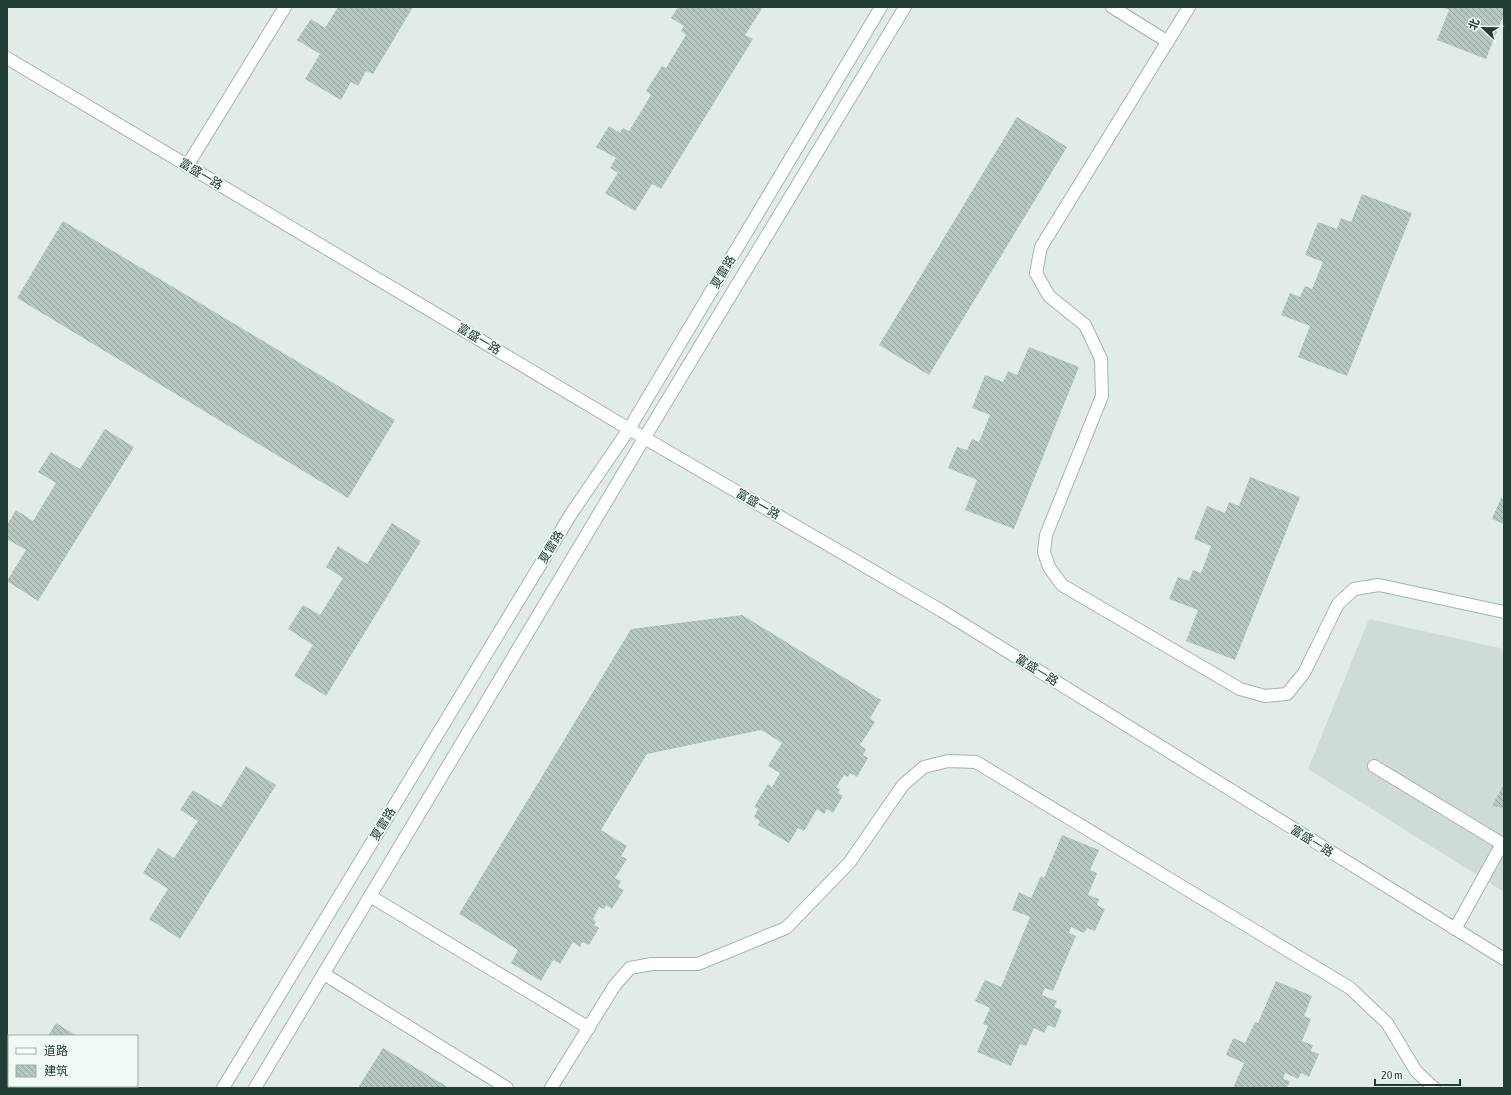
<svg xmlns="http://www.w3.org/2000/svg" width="1511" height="1095" viewBox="0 0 1511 1095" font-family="'Asap Condensed','Noto Sans SC',sans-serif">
	<defs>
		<pattern id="building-back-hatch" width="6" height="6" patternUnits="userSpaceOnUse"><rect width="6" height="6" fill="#b6c7c0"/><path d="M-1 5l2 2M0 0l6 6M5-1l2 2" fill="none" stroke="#94a39d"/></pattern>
	</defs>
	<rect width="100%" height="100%" fill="#e1ece7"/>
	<!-- built -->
	<polygon fill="#cfdcd6" points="1369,619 1504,649 1504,892 1308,769"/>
	<!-- building -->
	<g fill="url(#building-back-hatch)">
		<polygon points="338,7 413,7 373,74 366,71 358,86 351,82 341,100 305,79 320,54 297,40 311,19 325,28"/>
		<polygon points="678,7 763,7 745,35 753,39 661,189 652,184 635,211 605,193 618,173 610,168 616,158 596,147 609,126 620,133 623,128 629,131 651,95 646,91 662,66 666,68 686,35 681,31 684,26 671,18"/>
		<polygon points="1442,7 1504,7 1504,14 1486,59 1437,40 1449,10"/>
		<polygon points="1017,117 1067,147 929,375 879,345"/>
		<polygon points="1362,194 1412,213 1347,376 1298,357 1310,326 1281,315 1290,293 1300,297 1305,286 1312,289 1323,262 1305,255 1318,222 1337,229 1341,218 1351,222"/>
		<polygon points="63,221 395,420 348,498 17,298"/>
		<polygon points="1029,347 1079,367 1014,529 965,510 977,480 948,468 957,447 967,450 972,439 979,442 990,415 972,408 985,375 1003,382 1008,371 1017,375"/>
		<polygon points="105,429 134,447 38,601 7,581 26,550 7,539 7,525 16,510 33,521 56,483 38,472 51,452 80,469"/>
		<polygon points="1250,477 1300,497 1235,660 1186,641 1198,610 1169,599 1178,577 1189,581 1193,570 1201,573 1211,546 1194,539 1207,506 1225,513 1229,502 1239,506"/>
		<polygon points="1501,498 1504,499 1504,524 1492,519"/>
		<polygon points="392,523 421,541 326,696 294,676 313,645 288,629 303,605 320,615 343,578 326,567 338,546 367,564"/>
		<polygon points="742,615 881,700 870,718 875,722 860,745 866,749 863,755 868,758 857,777 850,773 848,777 844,775 836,787 840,789 838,793 843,796 833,813 827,809 824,814 817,809 804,831 798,828 789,843 758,825 760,821 754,817 758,809 754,807 768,784 772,787 780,773 768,766 782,743 761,730 647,754 601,830 627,846 621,856 627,859 615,878 621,881 618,887 624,890 612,909 606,905 604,909 599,907 593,919 596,922 594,925 599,928 589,945 582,942 580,947 573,942 560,964 553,960 541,981 511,963 518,950 459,914 631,629"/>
		<polygon points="246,766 276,785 180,939 149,919 168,889 143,873 158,848 174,858 198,821 180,810 193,790 221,807"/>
		<polygon points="1504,784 1504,808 1492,806"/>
		<polygon points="1062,835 1099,850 1090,870 1097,873 1088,895 1099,899 1097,905 1105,909 1095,931 1087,928 1084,933 1071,927 1069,933 1076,936 1053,991 1045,988 1042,995 1057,1001 1054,1007 1062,1010 1055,1028 1048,1025 1044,1033 1034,1028 1026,1046 1020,1044 1011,1066 977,1052 988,1026 983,1024 990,1008 975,1001 985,980 1001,987 1030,917 1012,910 1019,892 1031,898 1041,876 1044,878"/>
		<polygon points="1276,981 1312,996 1304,1016 1311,1019 1302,1041 1313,1045 1311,1051 1319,1054 1309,1077 1301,1073 1298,1079 1285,1073 1283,1079 1290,1081 1287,1088 1233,1088 1244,1063 1226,1055 1233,1038 1245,1043 1255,1022 1258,1023"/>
		<polygon points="56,1023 77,1036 48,1036"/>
		<polygon points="7,1040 9,1041 9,1086 53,1086 52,1088 7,1088"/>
		<polygon points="383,1048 446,1086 448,1088 358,1088"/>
	</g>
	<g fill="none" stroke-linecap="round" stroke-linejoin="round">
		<!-- lane casing -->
		<g stroke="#a3b4ae" stroke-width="14">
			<g id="lane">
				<polyline points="1112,7 1168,42"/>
				<polyline points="1189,7 1041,247 1036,273 1049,296 1085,325 1101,359 1102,396 1046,535 1044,552 1049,567 1062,585 1240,689 1265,696 1287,694 1304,673 1338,604 1354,589 1379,585 1504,612"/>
				<polyline points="187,166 285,7"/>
				<polyline points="1374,766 1504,845"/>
				<polyline points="370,896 589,1028"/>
				<polyline points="1455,929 1502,844"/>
				<polyline points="324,974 507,1088"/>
				<polyline points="551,1088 615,985 630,968 652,964 698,964 786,928 849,863 903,785 924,767 948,761 976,762 1350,988 1387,1023 1416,1071 1434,1088"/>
			</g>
		</g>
		<!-- street casing -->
		<g stroke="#a3b4ae" stroke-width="14">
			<polyline id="street" points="7,58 629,429 942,611 1504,959"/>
		</g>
		<!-- secondary casing -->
		<g stroke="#9eb9af" stroke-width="14">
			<g id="secondary">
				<polyline points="223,1088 571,514 629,429 881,7"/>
				<polyline points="255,1088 645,437 905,7"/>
			</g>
		</g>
		<!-- lane -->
		<use href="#lane" stroke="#fff" stroke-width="12"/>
		<!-- street -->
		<use href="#street" stroke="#fff" stroke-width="12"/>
		<!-- secondary -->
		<use href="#secondary" stroke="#fff" stroke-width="12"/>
	</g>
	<g text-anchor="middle" stroke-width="3.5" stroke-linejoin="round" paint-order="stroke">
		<!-- street labels -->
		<g font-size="12" fill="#203e36" stroke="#f1f9f5">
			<text transform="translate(201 174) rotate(31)" y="4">富盛一路</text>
			<text transform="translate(723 272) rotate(-59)" y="4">夏雷路</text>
			<text transform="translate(479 339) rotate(31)" y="4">富盛一路</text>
			<text transform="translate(758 504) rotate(30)" y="4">富盛一路</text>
			<text transform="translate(551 547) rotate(-59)" y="4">夏雷路</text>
			<text transform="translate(1037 670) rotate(32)" y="4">富盛一路</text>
			<text transform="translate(383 824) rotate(-59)" y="4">夏雷路</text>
			<text transform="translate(1312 841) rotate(32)" y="4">富盛一路</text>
		</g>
	</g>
	<!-- border -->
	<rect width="1511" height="1095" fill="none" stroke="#203e36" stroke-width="16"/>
	<!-- legend -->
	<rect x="8" y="1035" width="130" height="52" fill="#f1f9f5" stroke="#9daea9"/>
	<rect x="16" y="1048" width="20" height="6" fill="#ffffff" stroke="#9daea9"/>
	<text x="44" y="1055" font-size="12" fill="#203e36">道路</text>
	<rect x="16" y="1065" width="20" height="12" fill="url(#building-back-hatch)" stroke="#9daea9"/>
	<text x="44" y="1075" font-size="12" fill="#203e36">建筑</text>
	<!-- north arrow -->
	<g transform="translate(1483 28) rotate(292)" stroke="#f1f9f5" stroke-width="3" paint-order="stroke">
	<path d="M0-3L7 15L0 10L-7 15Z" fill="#203e36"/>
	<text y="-6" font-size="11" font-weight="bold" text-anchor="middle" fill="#203e36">北</text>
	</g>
	<!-- scale -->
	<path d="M1375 1079v6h85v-6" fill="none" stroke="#203e36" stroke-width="2"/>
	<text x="1381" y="1079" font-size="12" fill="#203e36" stroke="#f1f9f5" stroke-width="3" paint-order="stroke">20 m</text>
</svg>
